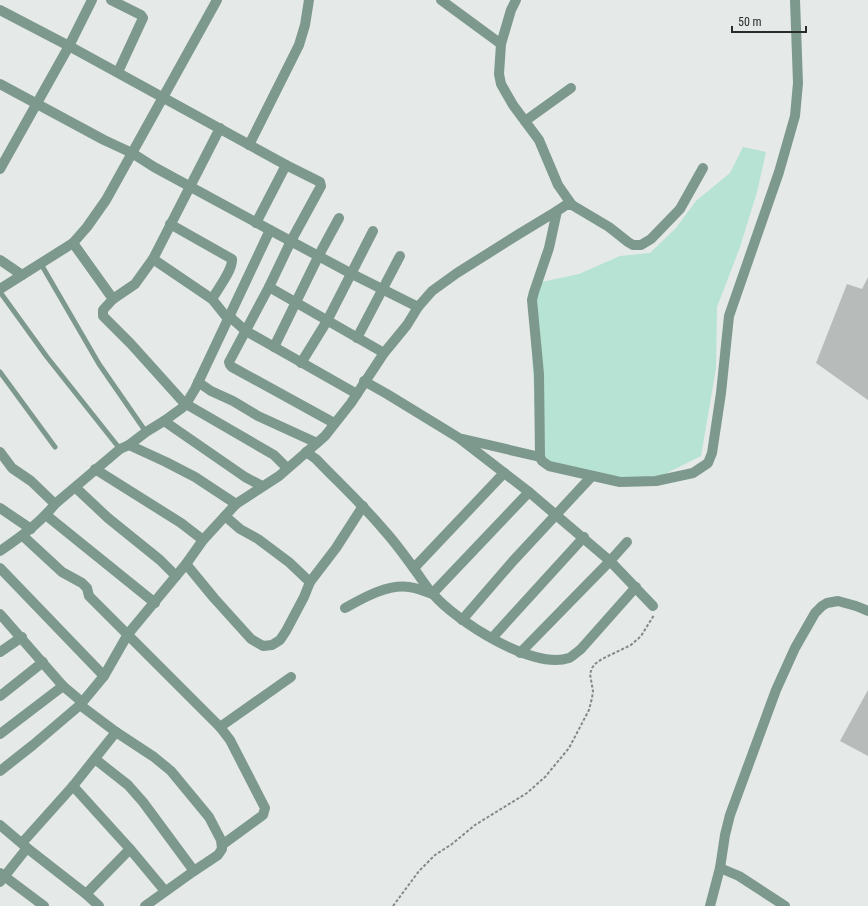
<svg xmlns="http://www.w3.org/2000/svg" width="868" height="906" viewBox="0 0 868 906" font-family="'Roboto Condensed',sans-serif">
	<rect width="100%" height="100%" fill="#e5e9e8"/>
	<!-- green -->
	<polygon fill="#b6e3d3" points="743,147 766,152 757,192 740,247 717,307 716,368 701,456 661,476 630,481 544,460 537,447 529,299 537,283 579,274 620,256 650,253 676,228 696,201 730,173"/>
	<!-- building -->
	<g fill="#b7bbb9">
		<polygon points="868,277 868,400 816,363 847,284 862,289"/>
		<polygon points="868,690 868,756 840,741"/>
	</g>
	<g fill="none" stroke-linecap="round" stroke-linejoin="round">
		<!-- path -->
		<polyline stroke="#868888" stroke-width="2" stroke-dasharray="3 2" stroke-linecap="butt" points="393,906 419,871 435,855 452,844 475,825 527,793 545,777 569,748 589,710 592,698 593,691 590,674 592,668 595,664 602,659 631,645 641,636 654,615"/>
		<!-- service -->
		<g stroke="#7d998e" stroke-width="5">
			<polyline points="41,264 99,364 146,432"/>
			<polyline points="0,292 47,357 120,449"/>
			<polyline points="0,372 55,447"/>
		</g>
		<!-- minor -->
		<g stroke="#7d998e" stroke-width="10">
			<polyline points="111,0 141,15 143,18 118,72"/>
			<polyline points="441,0 501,44"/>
			<polyline points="516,0 511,10 501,44 499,74 501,84 513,105 539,140 558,185 572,205 609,227 628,242 633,245 641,245 651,239 680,209 703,168"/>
			<polyline points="0,10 69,46 286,165 320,182 321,186 291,241 269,287 229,362 230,365 232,367 334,423"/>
			<polyline points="0,84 104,140 132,153 154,167 270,230 350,273 418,307"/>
			<polyline points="525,121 571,88"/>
			<polyline points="220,128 153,259 212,299 228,319"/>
			<polyline points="249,145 299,45 305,25 309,0"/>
			<polyline points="0,169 69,46 92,0"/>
			<polyline points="557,211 549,248 534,292 532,300 539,374 540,457 542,461 549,466 620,482 656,481 693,473 708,463 712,453 721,393 729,316 779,172 795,116 798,83 795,0"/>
			<polyline points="256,223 286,165"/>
			<path d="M170 224 232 259C233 270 217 290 212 299"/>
			<polyline points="73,243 113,299 103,310 103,316 131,344 185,404"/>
			<polyline points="0,260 22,275"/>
			<polyline points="269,287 384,353"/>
			<polyline points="0,289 73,243 87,227 106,200 217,0"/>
			<polyline points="113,299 135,284 153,259"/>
			<polyline points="230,317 246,331 357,394"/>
			<polyline points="357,338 400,256"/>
			<polyline points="274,347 319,255 339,218"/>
			<polyline points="301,363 327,321 373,231"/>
			<polyline points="364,381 387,394 459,438 529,492 610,561 653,606"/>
			<polyline points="198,382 211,391 233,401 258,416 317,443"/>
			<polyline points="186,404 274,455 287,468"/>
			<polyline points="164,421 245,477 262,486"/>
			<polyline points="463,439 540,457"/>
			<polyline points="129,445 166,462 195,477 236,504"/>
			<polyline points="0,452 12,468 31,481 55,504"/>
			<path d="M306 452 316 459C338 482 362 504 383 529 395 542 405 556 415 570 421 578 426 587 433 594 456 621 532 670 569 658 573 656 577 652 581 649L636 587"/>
			<polyline points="95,469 181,523 203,540"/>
			<polyline points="76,488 108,518 160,560 176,576"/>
			<polyline points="0,508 31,529"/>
			<polyline points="46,515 155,603"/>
			<polyline points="225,516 240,529 258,539 290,563 310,582"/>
			<polyline points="23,536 62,572 82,583 87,588 89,596 220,727 230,740 265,808 263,815 222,845"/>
			<path d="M0 551C20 537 39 524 55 504L120 449 129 445 146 432 164 421 182 408 186 404 195 389 270 230"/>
			<polyline points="186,564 214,598 251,639 263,646 272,645 280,640 286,631 304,597 310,582 336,548 363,506"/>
			<polyline points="0,568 104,676"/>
			<polyline points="414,568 504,473"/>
			<path d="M345 608C363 598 387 584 409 587 417 588 425 591 432 594L529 492"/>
			<polyline points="0,614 63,686 82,702"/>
			<polyline points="462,620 513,561 592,476"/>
			<polyline points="492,638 584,537"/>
			<polyline points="0,652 22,637"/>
			<polyline points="520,653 610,561 627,542"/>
			<polyline points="0,696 43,662"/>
			<polyline points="80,705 116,732 154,757 171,771 209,817 221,840 222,849 218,855 194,871 145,906"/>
			<polyline points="220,727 291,677"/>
			<polyline points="0,734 63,686"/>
			<polyline points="95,759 128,785 143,802 194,871"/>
			<polyline points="0,771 33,745 80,705 104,676 128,634 186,564 203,540 236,504 279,476 325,436 351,403 384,353 407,325 418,307 432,291 457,273 519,234 557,211 566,205 572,205"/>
			<polyline points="73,786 130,849 165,891"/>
			<polyline points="0,825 27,848 86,894 99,906"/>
			<polyline points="22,843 73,786 116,732"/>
			<polyline points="720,868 739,876 785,906"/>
			<polyline points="0,873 44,906"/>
			<polyline points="0,882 27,848"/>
			<polyline points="86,894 130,849"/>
			<polyline points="710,906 720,868 725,835 730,815 776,690 795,648 815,613 822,606 827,603 838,601 856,606 868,611"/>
		</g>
	</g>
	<!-- scale -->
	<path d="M732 26v6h74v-6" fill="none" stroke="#2a2b2b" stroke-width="2"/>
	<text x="738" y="26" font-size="12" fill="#2a2b2b" stroke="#e5e9e8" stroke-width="3" paint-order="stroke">50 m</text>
</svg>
